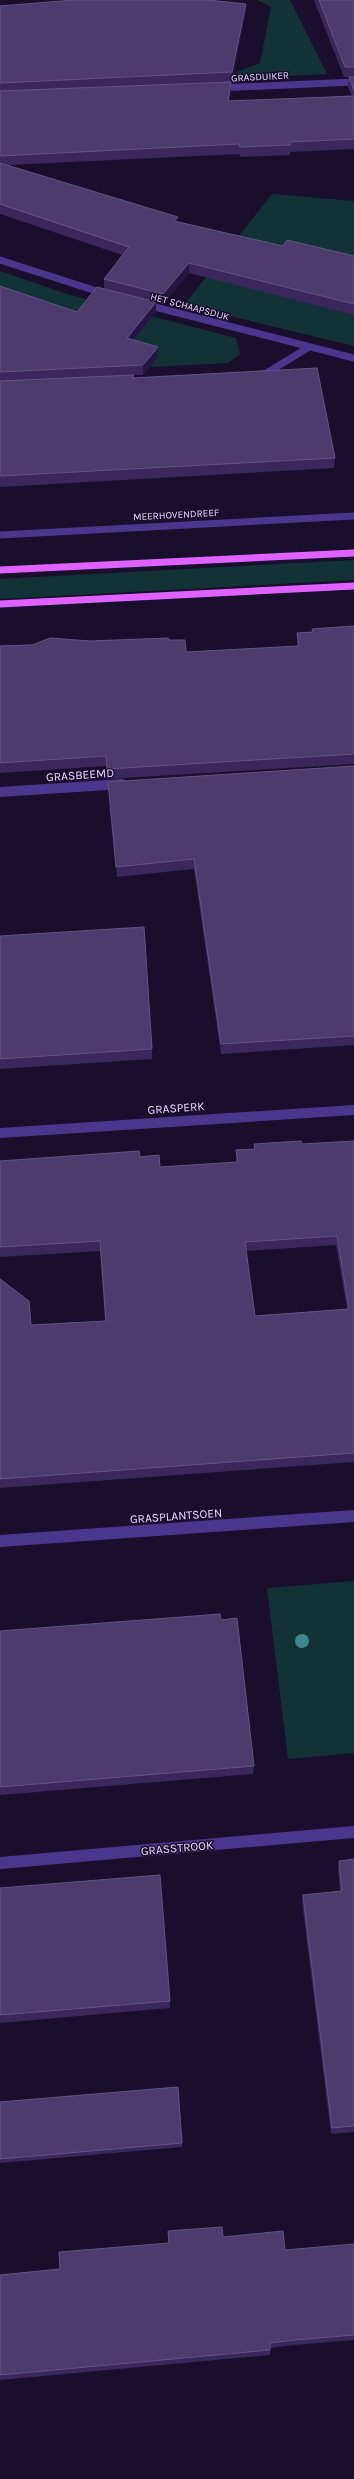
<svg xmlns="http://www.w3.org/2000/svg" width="354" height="2479" viewBox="0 0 354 2479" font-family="Karla,sans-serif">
	<rect width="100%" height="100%" fill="#190f2c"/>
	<!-- green -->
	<g fill="#123237">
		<polygon points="257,0 290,0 327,74 227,79 228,75 260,63 271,7"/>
		<polygon points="272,194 354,201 354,346 184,305"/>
		<polygon points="0,271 70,295 236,338 240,354 228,363 0,375"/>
		<polygon points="354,560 354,580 0,599 0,579"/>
		<polygon points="354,1581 354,1753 288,1759 267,1588"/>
	</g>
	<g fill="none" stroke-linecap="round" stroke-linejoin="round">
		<!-- minor-far2 -->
		<g stroke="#49378e" stroke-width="7">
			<polyline points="218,88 354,82"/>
			<polyline points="0,260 106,294"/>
			<polyline points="143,304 354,358"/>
			<polyline points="259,374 265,374 309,347"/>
			<polyline points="0,535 354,516"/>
		</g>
		<!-- minor-far1 -->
		<g stroke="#49378e" stroke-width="10">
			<polyline points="0,792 122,784"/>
			<polyline points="0,1133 354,1110"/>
		</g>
		<!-- minor -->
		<g stroke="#49378e" stroke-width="12">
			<polyline points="0,1541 354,1516"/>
			<polyline points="0,1863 354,1832"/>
		</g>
		<!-- major -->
		<g stroke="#df61ff" stroke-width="7">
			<polyline points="0,570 354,553"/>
			<polyline points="0,604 354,586"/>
		</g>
	</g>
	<!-- trees -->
	<circle fill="#3e878d" cx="302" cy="1641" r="7"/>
	<!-- wall -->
	<g fill="#3a275b" fill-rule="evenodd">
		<polygon points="314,0 354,0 354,149 290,152 290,155 240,157 239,154 8,165 178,222 283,246 354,256 354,315 189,273 163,304 104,289 104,279 122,255 0,214 0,6 246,4 245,14 232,82 227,82 231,82 231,92 229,101 352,96 348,87 349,77 344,77"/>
		<polygon points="0,286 77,312 156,312 134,340 158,357 143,375 134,375 134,378 335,458 334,468 0,487"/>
		<polygon points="354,626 354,764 107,779 106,766 0,773 0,646 90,641 169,640 186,652 297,646 297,633 312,632 312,629"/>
		<polygon points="354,766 354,1045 221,1054 194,869 117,877 109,792 108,782"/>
		<polygon points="0,936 152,1049 152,1059 0,1069"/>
		<path d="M354 1141V1462L0 1488V1279L31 1325 105 1321 100 1251 0 1257V1161L140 1157 160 1167 236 1162V1150L254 1149V1144H302ZM336 1245 347 1309 255 1316 246 1251Z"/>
		<polygon points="221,1620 254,1766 253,1774 0,1795 0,1631"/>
		<polygon points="354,1859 354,2132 331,2134 302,1902 303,1895 340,1891 338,1868 339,1861"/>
		<polygon points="0,1888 170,2001 170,2008 0,2023"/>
		<polygon points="0,2102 182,2143 182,2147 0,2163"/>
		<polygon points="168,2231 223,2237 285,2250 354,2244 354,2340 294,2345 270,2348 270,2355 0,2380 0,2275 60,2269 168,2243"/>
	</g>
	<!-- shaded-wall -->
	<g fill="#251641">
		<polygon points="246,4 245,14 232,82 232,72"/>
		<polygon points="231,82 231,92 228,111 228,101"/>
		<polygon points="178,217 178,227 174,221"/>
		<polygon points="189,263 189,273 163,304 163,294"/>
		<polygon points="156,302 156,312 127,348 127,338"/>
		<polygon points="158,347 158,357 143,375 143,365"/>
	</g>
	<!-- building -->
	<g fill="#4c3b6d" stroke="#645484" fill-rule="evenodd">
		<polygon points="74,0 208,0 246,4 232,72 0,83 0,6"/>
		<polygon points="319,0 354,0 354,67 345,67"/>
		<polygon points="349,77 354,77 354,91"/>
		<polygon points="231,82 228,101 354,96 354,139 290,142 290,145 240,147 239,144 0,156 0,91"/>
		<polygon points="0,163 178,217 174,221 283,246 287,240 354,256 354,304 189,263 163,294 104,279 129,247 0,204"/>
		<polygon points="0,286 77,312 97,287 156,302 127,338 158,347 143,365 0,372"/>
		<polygon points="317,368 335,458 0,476 0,381 134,375 132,378"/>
		<polygon points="354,626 354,754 107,769 106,756 0,763 0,646 32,645 50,638 90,641 168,638 169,640 185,640 186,652 299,646 297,633 313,632 312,629"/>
		<polygon points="354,766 354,1036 221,1044 194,859 116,867 108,782"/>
		<polygon points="144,927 152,1049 0,1059 0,936"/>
		<path d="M301 1141 302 1144 354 1141V1453L0 1479V1279L29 1301 31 1325 106 1321 100 1241 0 1247V1161L139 1151 140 1157 159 1155 160 1167 238 1162 236 1150 255 1149 254 1144ZM337 1236 349 1309 255 1316 245 1242Z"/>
		<polygon points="220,1614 221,1620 237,1618 254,1766 0,1787 0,1631"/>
		<polygon points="354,1859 354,2126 332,2128 303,1895 342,1891 339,1861"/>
		<polygon points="160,1875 170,2001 0,2015 0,1888"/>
		<polygon points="178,2087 182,2143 0,2159 0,2102"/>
		<polygon points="222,2227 223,2237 283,2231 285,2250 354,2244 354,2335 295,2340 270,2343 270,2350 0,2375 0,2275 60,2269 59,2252 169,2243 168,2231"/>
	</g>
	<g text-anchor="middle" stroke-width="3" stroke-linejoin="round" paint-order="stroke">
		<!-- far-street labels -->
		<g font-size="10" fill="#e5daff" stroke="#190f2c">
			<text transform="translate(260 76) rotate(-3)" y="4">GRASDUIKER</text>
			<text transform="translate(190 306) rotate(15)" y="4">HET SCHAAPSDIJK</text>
			<text transform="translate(176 514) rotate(-3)" y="4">MEERHOVENDREEF</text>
		</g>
		<!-- street labels -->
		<g font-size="12" fill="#e5daff" stroke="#190f2c">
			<text transform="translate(80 775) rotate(-4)" y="4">GRASBEEMD</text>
			<text transform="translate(176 1108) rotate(-4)" y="4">GRASPERK</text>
			<text transform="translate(176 1516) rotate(-4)" y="4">GRASPLANTSOEN</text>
			<text transform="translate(177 1848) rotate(-5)" y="4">GRASSTROOK</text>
		</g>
	</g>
</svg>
